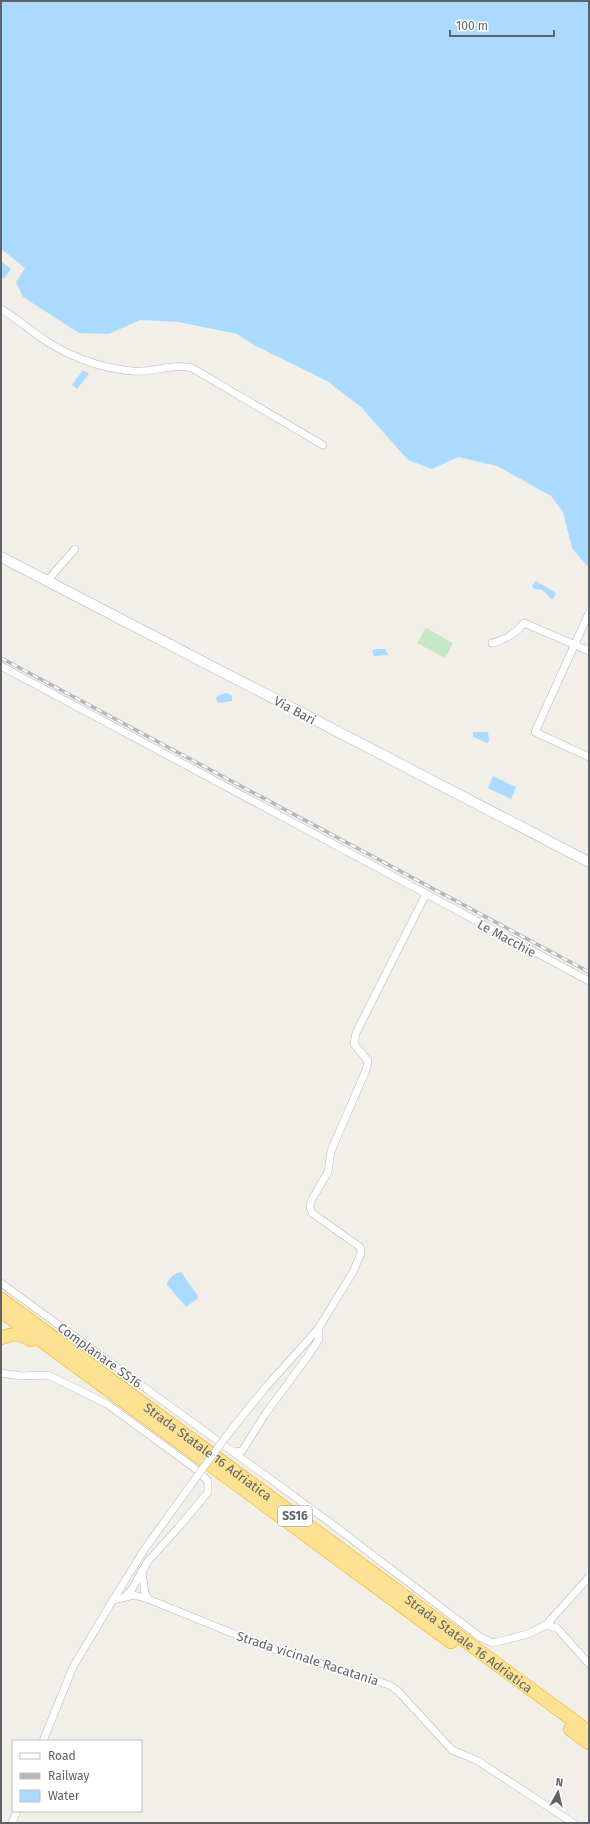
<svg xmlns="http://www.w3.org/2000/svg" width="590" height="1824" viewBox="0 0 590 1824" font-family="'Fira Sans',sans-serif">
	<rect width="100%" height="100%" fill="#f1efe8"/>
	<!-- green -->
	<polygon fill="#c5e8c5" points="426,628 453,643 445,658 417,643"/>
	<!-- water -->
	<g fill="#aadaff">
		<polygon points="1,1 589,1 589,568 572,548 563,512 551,496 497,466 458,457 432,469 408,460 361,407 327,381 256,346 237,334 179,322 140,320 109,334 79,333 23,297 16,282 25,268 1,249"/>
		<polygon points="1,261 11,269 4,279 1,277"/>
		<polygon points="83,370 89,374 77,389 72,385"/>
		<path d="M536 581 556 593 553 599H551C543 591 546 590 534 589L532 586Z"/>
		<polygon points="375,649 385,649 388,655 374,656 372,651"/>
		<polygon points="226,693 230,694 232,696 232,701 218,703 216,699 217,696"/>
		<polygon points="473,732 488,732 489,741 487,743 473,737"/>
		<polygon points="493,776 516,787 511,799 488,788"/>
		<path d="M181 1272 198 1296 197 1299 186 1307 167 1285C167 1279 175 1273 181 1272Z"/>
	</g>
	<g fill="none" stroke-linecap="round" stroke-linejoin="round">
		<!-- street casing -->
		<g stroke="#b5b8bc" stroke-width="8">
			<g id="street">
				<path d="M1 309C17 318 30 331 46 341 73 358 100 368 132 371 152 373 172 363 192 368L323 445"/>
				<polyline points="47,581 75,549"/>
				<polyline points="589,613 535,732 589,757"/>
				<path d="M492 643C505 640 516 633 524 623L589 651"/>
				<polyline points="1,666 589,981"/>
				<polyline points="1,1283 328,1521 480,1637 493,1643 528,1634 546,1625 557,1628 589,1664"/>
				<polyline points="318,1329 353,1272 361,1253 360,1247 312,1213 310,1207 311,1201 328,1172 331,1151 366,1070 368,1061 354,1044 356,1033 426,894"/>
				<polyline points="1,1373 21,1376 48,1375 107,1404 193,1467 208,1481 208,1492 179,1527 148,1561 132,1589 125,1597"/>
				<polyline points="228,1434 265,1388 318,1329 319,1339 308,1356 266,1413 242,1451 234,1452"/>
				<polyline points="142,1571 145,1593 148,1599"/>
				<polyline points="113,1600 144,1550 190,1486"/>
				<polyline points="546,1625 589,1577"/>
				<polyline points="43,1741 73,1667 113,1600 134,1595 148,1599 264,1646 389,1685 397,1690 452,1750 478,1761 573,1823"/>
				<polyline points="12,1823 17,1811"/>
			</g>
		</g>
		<!-- secondary casing -->
		<g stroke="#b6babf" stroke-width="11">
			<polyline id="secondary" points="1,557 589,862"/>
		</g>
		<!-- highway casing -->
		<g stroke="#f9ab00" stroke-width="14">
			<g id="highway">
				<path id="s1" d="M1 1299 589 1732"/>
				<polyline points="1,1311 451,1642"/>
				<path d="M1 1338C13 1333 20 1333 31 1340"/>
				<polyline points="570,1729 589,1743"/>
			</g>
		</g>
		<!-- street -->
		<use href="#street" stroke="#fff" stroke-width="7"/>
		<!-- secondary -->
		<use href="#secondary" stroke="#fff" stroke-width="10"/>
		<!-- highway -->
		<use href="#highway" stroke="#fde293" stroke-width="13"/>
		<!-- rail casing -->
		<g stroke="#b6b7b8" stroke-width="3.5">
			<polyline id="rail" points="1,658 589,972"/>
		</g>
		<!-- rail -->
		<use href="#rail" stroke="#fff" stroke-width="2" stroke-dasharray="6" stroke-linecap="butt"/>
		<!-- street-bridge casing -->
		<g stroke="#b5b8bc" stroke-width="8" stroke-linecap="butt">
			<polyline id="street-bridge" points="190,1486 228,1434"/>
		</g>
		<!-- street-bridge -->
		<use href="#street-bridge" stroke="#fff" stroke-width="7"/>
	</g>
	<g text-anchor="middle" stroke-width="3" stroke-linejoin="round" paint-order="stroke">
		<!-- shield labels -->
		<rect fill="#fff" stroke="#8f9295" stroke-width="1" x="278" y="1506" width="34" height="20" rx="3"/>
		<g font-size="12" font-weight="bold" fill="#5f6368">
			<text x="295" y="1520">SS16</text>
		</g>
		<!-- street labels -->
		<g font-size="13" fill="#5f6368" stroke="#fff">
			<text transform="translate(295 710) rotate(28)" y="5">Via Bari</text>
			<text transform="translate(507 938) rotate(28)" y="5">Le Macchie</text>
			<text transform="translate(100 1355) rotate(36)" y="5">Complanare SS16</text>
			<text dy="5" stroke="none"><textPath href="#s1" startOffset="257">Strada Statale 16 Adriatica</textPath></text>
			<text dy="5" stroke="none"><textPath href="#s1" startOffset="581">Strada Statale 16 Adriatica</textPath></text>
			<text transform="translate(308 1658) rotate(18)" y="5">Strada vicinale Racatania</text>
		</g>
	</g>
	<!-- border -->
	<rect width="590" height="1824" fill="none" stroke="#5f6368" stroke-width="4"/>
	<!-- legend -->
	<rect x="12" y="1740" width="130" height="72" fill="#ffffff" stroke="#bfc1c3"/>
	<rect x="20" y="1753" width="20" height="6" fill="#ffffff" stroke="#bfc1c3"/>
	<text x="48" y="1760" font-size="12" fill="#5f6368">Road</text>
	<rect x="20" y="1773" width="20" height="6" fill="#b6b7b8" stroke="#bfc1c3"/>
	<text x="48" y="1780" font-size="12" fill="#5f6368">Railway</text>
	<rect x="20" y="1790" width="20" height="12" fill="#aadaff" stroke="#bfc1c3"/>
	<text x="48" y="1800" font-size="12" fill="#5f6368">Water</text>
	<!-- north arrow -->
	<g transform="translate(558 1792) rotate(8)" stroke="#ffffff" stroke-width="3" paint-order="stroke">
	<path d="M0-3L7 15L0 10L-7 15Z" fill="#5f6368"/>
	<text y="-6" font-size="11" font-weight="bold" text-anchor="middle" fill="#5f6368">N</text>
	</g>
	<!-- scale -->
	<path d="M450 30v6h104v-6" fill="none" stroke="#5f6368" stroke-width="2"/>
	<text x="456" y="30" font-size="12" fill="#5f6368" stroke="#ffffff" stroke-width="3" paint-order="stroke">100 m</text>
</svg>
